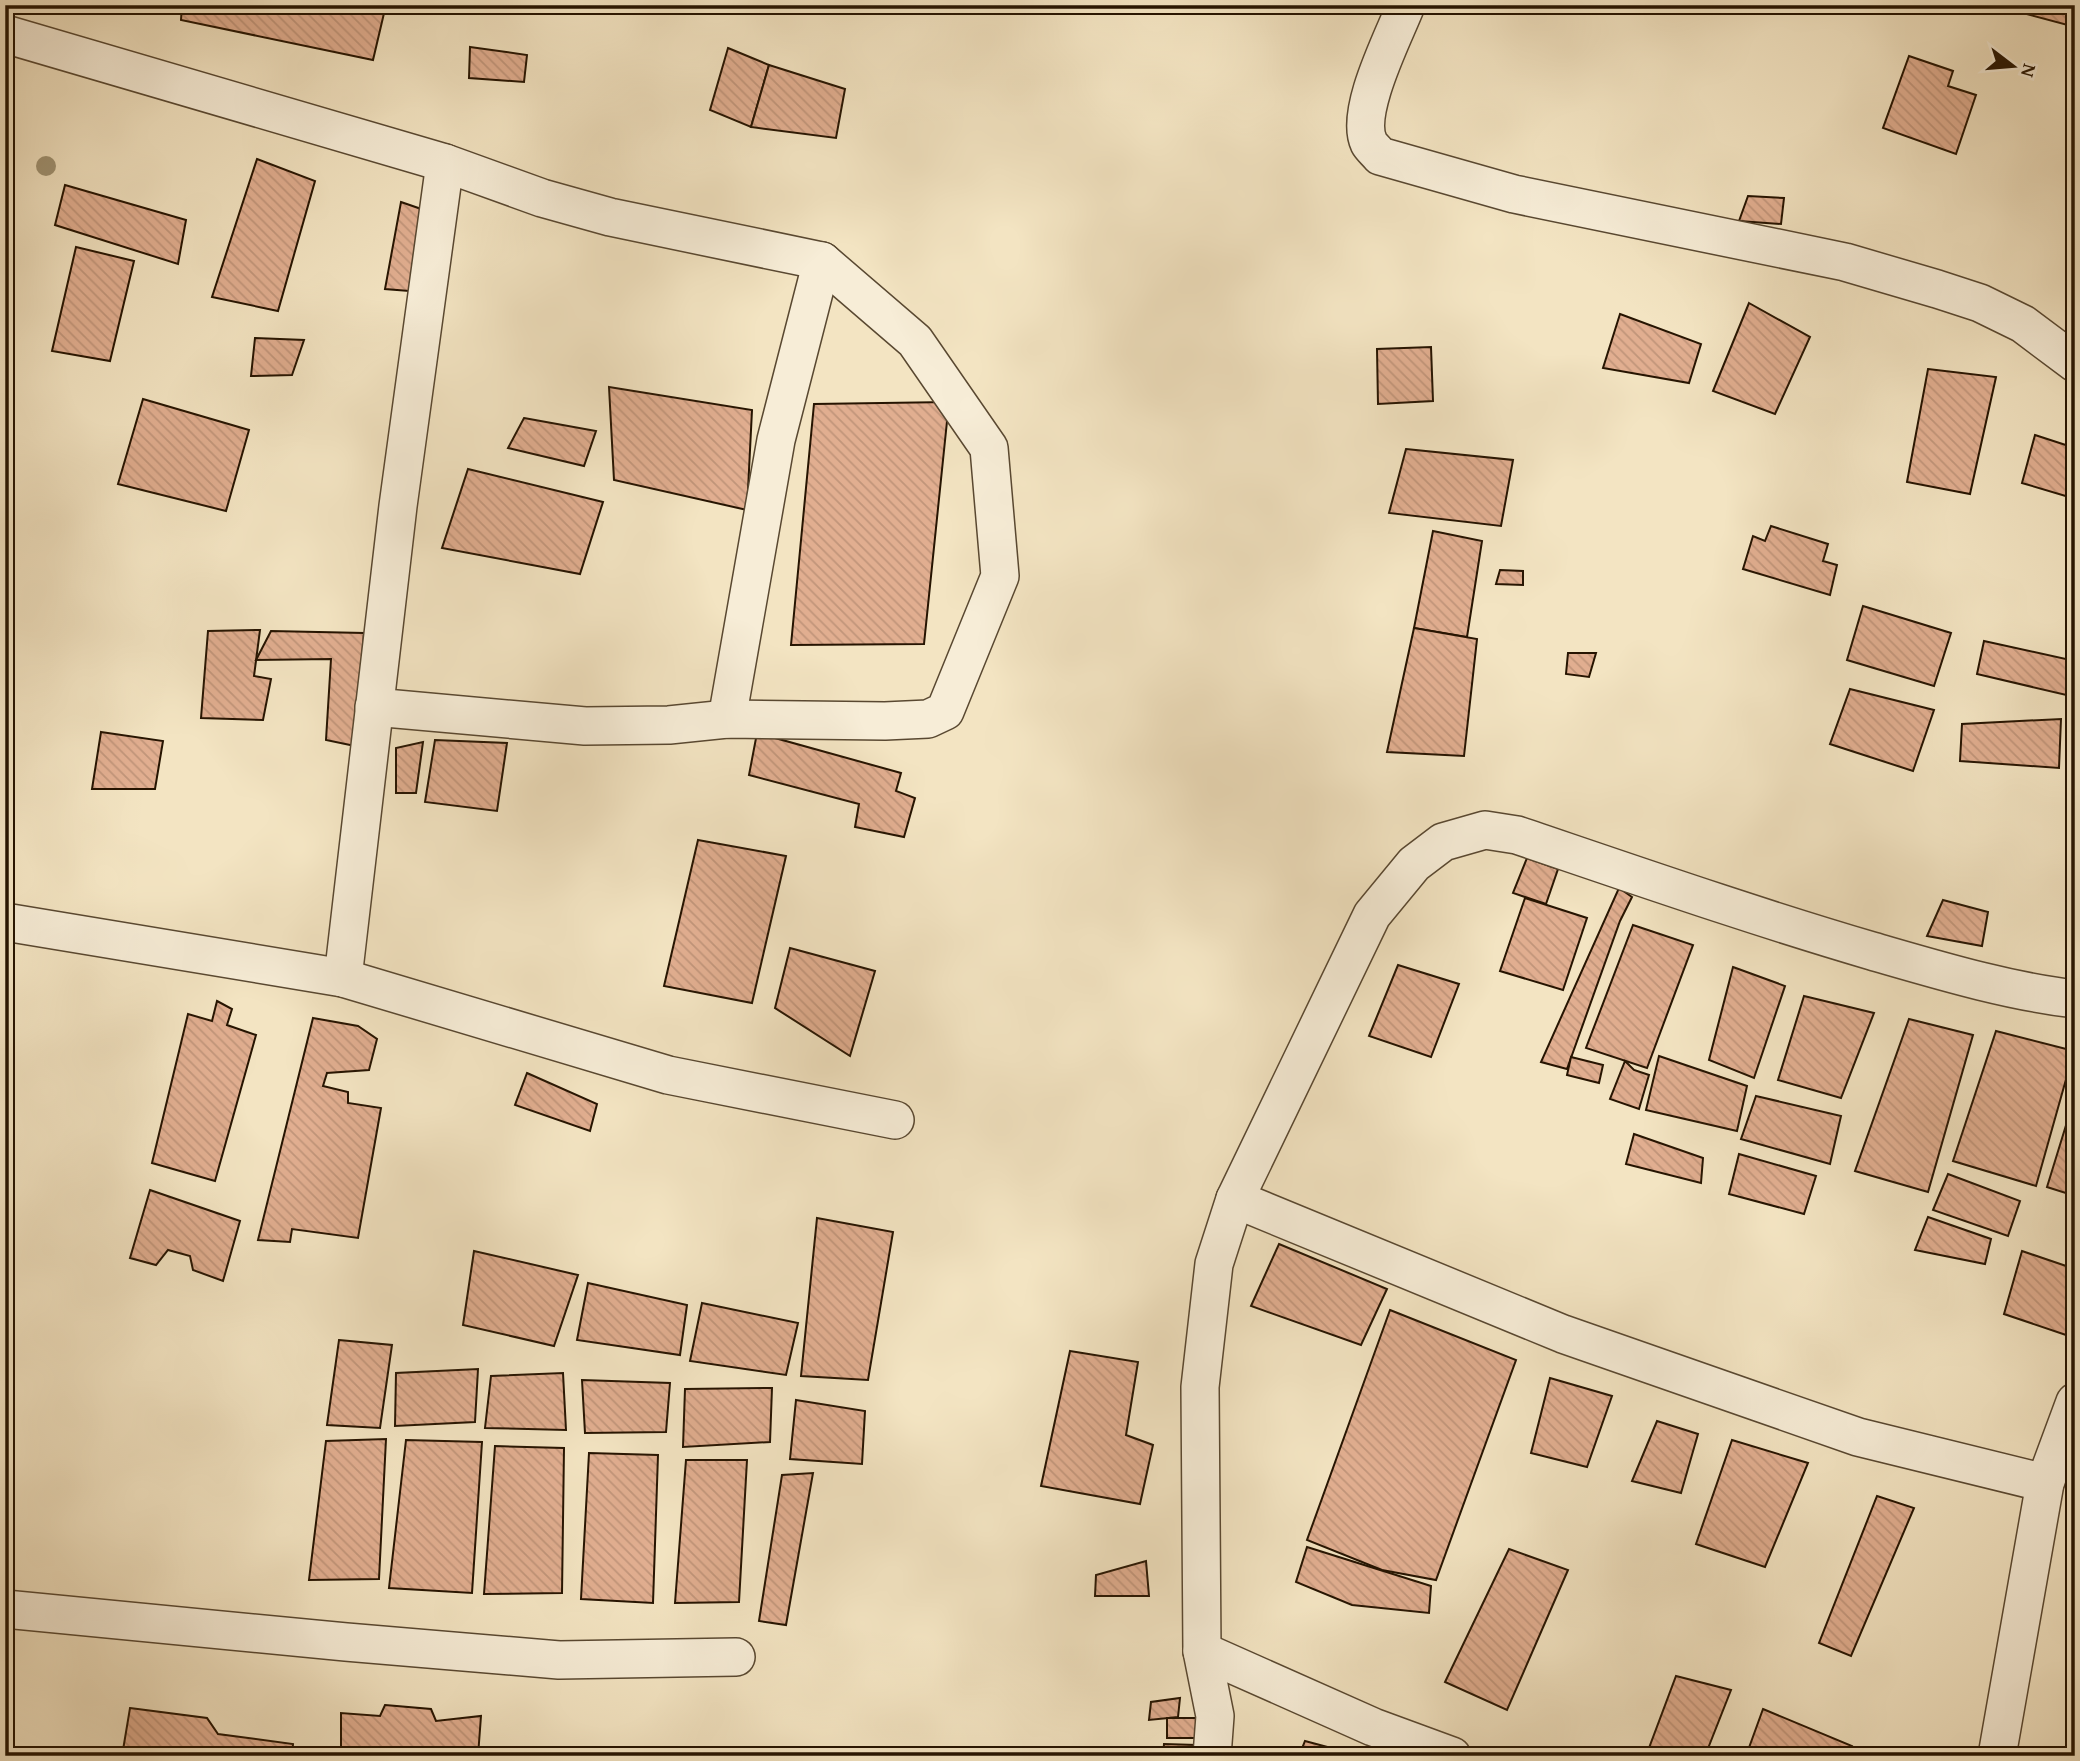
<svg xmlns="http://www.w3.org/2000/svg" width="2080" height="1761" viewBox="0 0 2080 1761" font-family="'Gentium Book Plus',serif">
	<defs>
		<pattern id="building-back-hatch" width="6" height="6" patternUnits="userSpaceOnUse" patternTransform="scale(1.75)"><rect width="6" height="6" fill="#e1ae90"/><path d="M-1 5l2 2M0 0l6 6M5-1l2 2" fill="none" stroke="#c1957a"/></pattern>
	</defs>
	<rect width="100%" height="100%" fill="#f3e4c2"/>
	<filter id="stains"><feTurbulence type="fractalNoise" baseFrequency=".00286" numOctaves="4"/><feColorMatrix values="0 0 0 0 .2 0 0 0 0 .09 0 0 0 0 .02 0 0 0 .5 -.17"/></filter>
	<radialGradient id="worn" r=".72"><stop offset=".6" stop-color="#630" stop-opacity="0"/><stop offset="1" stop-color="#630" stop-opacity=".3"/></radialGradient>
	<!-- building -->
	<g fill="url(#building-back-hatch)" stroke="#261401" stroke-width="2">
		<polygon points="182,5 200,5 202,9 203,5 367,5 385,9 373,60 181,20"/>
		<polygon points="1784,5 1820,5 1818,12"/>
		<polygon points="2009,5 2075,5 2075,27 2008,9"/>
		<polygon points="470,47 527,55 524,82 469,78"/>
		<polygon points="728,48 769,65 751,127 710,110"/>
		<polygon points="1909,56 1953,71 1948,86 1976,95 1956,154 1883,128"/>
		<polygon points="769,65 845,89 836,138 751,127"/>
		<polygon points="257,159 315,181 278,311 212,297"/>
		<polygon points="65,185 186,220 178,264 55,225"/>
		<polygon points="1748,196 1784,198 1781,224 1739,221"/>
		<polygon points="401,202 427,211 409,291 385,289"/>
		<polygon points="76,247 134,261 110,361 52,351"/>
		<polygon points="1749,303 1810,337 1775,414 1713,391"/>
		<polygon points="1620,314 1701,344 1689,383 1603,368"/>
		<polygon points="255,338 304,340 292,375 251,376"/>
		<polygon points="1431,347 1433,401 1378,404 1377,349"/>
		<polygon points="1928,369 1996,377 1970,494 1907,482"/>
		<polygon points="609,387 752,410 747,510 614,480"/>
		<polygon points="143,399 249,430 226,511 118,484"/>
		<polygon points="949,402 924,644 791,645 814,404"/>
		<polygon points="524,418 596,431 584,466 508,448"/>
		<polygon points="2035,435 2075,448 2075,483 2069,497 2022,483"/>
		<polygon points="1406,449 1513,460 1501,526 1389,513"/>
		<polygon points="468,469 603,502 580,574 442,548"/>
		<polygon points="1771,526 1828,544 1823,561 1837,565 1830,595 1743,569 1753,536 1765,541"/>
		<polygon points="1433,531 1482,541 1467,637 1414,628"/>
		<polygon points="1500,570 1523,571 1523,585 1496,584"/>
		<polygon points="1863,606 1951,633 1934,686 1847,660"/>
		<polygon points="1414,628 1477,639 1464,756 1387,752"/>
		<polygon points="260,630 254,676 271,679 263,720 201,718 208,631"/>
		<polygon points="271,631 364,633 355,746 326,740 331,659 256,660"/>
		<polygon points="1984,641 2075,661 2075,697 1977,674"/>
		<polygon points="1568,653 1596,653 1589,677 1566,674"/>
		<polygon points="1850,689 1934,710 1913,771 1830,744"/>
		<polygon points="2061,719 2059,768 1960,761 1962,724"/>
		<polygon points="101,732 163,741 155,789 92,789"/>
		<polygon points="757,733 901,773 896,791 915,798 904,837 855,827 859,804 749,775"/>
		<polygon points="435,740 507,743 497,811 425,802"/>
		<polygon points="423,742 416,793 396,793 396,748"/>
		<polygon points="698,840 786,856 752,1003 664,986"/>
		<polygon points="1527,858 1558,869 1546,904 1513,893"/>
		<polygon points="1619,888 1632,897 1620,921 1567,1069 1541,1062"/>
		<polygon points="1525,898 1587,918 1563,990 1500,971"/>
		<polygon points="1943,900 1988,912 1982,946 1927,936"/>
		<polygon points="1633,925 1693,945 1647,1068 1586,1048"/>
		<polygon points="790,948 875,971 850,1056 775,1008"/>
		<polygon points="1398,965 1459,984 1431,1057 1369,1036"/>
		<polygon points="1733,967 1785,986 1754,1078 1709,1060"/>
		<polygon points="1804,996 1874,1013 1841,1098 1778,1080"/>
		<polygon points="217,1001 232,1009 227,1025 256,1035 215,1181 152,1163 188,1014 212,1021"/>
		<polygon points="313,1018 358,1026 377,1039 369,1070 327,1073 323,1086 348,1092 348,1103 381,1108 358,1238 292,1229 290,1242 258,1240"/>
		<polygon points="1909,1019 1973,1035 1928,1192 1855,1171"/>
		<polygon points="1996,1031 2074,1051 2036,1186 1953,1161"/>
		<polygon points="1659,1056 1747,1086 1737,1131 1646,1110"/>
		<polygon points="1571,1057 1603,1065 1599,1083 1567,1075"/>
		<polygon points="1625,1061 1634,1070 1649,1075 1639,1109 1610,1099"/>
		<polygon points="527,1073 597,1104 590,1131 515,1105"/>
		<polygon points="1756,1096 1841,1116 1830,1164 1741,1139"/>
		<polygon points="2075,1096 2075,1196 2047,1187"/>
		<polygon points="1634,1134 1703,1158 1701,1183 1626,1164"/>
		<polygon points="1739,1154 1816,1176 1804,1214 1729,1194"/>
		<polygon points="1948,1174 2020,1201 2008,1236 1933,1210"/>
		<polygon points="150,1190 240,1221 223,1281 193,1270 190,1256 168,1250 156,1265 130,1258"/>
		<polygon points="1928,1217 1991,1239 1985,1264 1915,1250"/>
		<polygon points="817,1218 893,1232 868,1380 801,1376"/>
		<polygon points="1279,1244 1387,1289 1361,1345 1251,1306"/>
		<polygon points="474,1251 578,1275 554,1346 463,1325"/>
		<polygon points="2022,1251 2075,1269 2075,1338 2004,1314"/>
		<polygon points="588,1283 687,1305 680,1355 577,1340"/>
		<polygon points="702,1303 798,1323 786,1375 690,1361"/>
		<polygon points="1390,1310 1516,1360 1436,1580 1382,1570 1307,1540"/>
		<polygon points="339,1340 392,1345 380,1428 327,1425"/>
		<polygon points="1070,1351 1138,1362 1126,1435 1153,1445 1140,1504 1041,1486"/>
		<polygon points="478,1369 475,1422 395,1426 396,1373"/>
		<polygon points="563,1373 566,1430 485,1428 491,1376"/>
		<polygon points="1550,1378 1612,1396 1587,1467 1531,1453"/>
		<polygon points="582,1380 670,1383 666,1432 585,1433"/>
		<polygon points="772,1388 770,1442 683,1447 685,1389"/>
		<polygon points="796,1400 865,1411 862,1464 790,1459"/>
		<polygon points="1657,1421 1698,1434 1681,1493 1632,1481"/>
		<polygon points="386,1439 379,1579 309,1580 326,1441"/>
		<polygon points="406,1440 482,1442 472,1593 389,1588"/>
		<polygon points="1732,1440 1808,1463 1765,1567 1696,1544"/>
		<polygon points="495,1446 564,1448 562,1593 484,1594"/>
		<polygon points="589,1453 658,1455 653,1603 581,1599"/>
		<polygon points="686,1460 747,1460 739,1602 675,1603"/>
		<polygon points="813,1473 786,1625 759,1621 782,1475"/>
		<polygon points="1877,1496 1914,1508 1851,1656 1819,1643"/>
		<polygon points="1307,1547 1431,1586 1429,1613 1352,1605 1296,1582"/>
		<polygon points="1509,1549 1568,1570 1507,1710 1445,1682"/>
		<polygon points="1146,1561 1149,1596 1095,1596 1096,1575"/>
		<polygon points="1676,1676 1731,1690 1705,1756 1646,1756"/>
		<polygon points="1180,1698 1178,1717 1149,1720 1151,1702"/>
		<polygon points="385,1705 431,1709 436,1721 481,1716 478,1756 341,1756 341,1713 380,1716"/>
		<polygon points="130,1708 207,1718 218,1734 293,1744 292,1756 122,1756"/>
		<polygon points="1763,1709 1852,1746 1849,1756 1746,1756"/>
		<polygon points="1167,1718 1198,1718 1197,1738 1167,1738"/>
		<polygon points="1305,1741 1361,1756 1299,1756"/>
		<polygon points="1164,1744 1196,1745 1195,1756 1163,1756"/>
	</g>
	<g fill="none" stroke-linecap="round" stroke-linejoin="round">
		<!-- minor casing -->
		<g stroke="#594831" stroke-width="40">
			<g id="minor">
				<path d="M1406 5C1394 36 1354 112 1369 143 1371 147 1377 152 1380 156L1514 194 1845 262 1937 289 1980 303 2023 324 2075 363"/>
				<polyline points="5,34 445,163 542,198 610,217 822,261 915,341 989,448 1000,576 945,711 928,719 885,721 727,719 669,725 585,726 374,707"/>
				<polyline points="727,719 776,440 822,261"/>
				<polyline points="5,922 343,978 668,1075 895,1120"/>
				<polyline points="343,978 398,506 445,163"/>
				<polyline points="1235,1199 1563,1334 1858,1437 2045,1483"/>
				<polyline points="5,1609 346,1642 559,1660 736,1657"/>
				<polyline points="1202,1651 1373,1727 1452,1756"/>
				<path d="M1212 1756 1215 1716 1202 1651 1200 1387 1214 1264 1235 1199 1372 915 1414 864 1443 842 1485 830 1517 835C1635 875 1753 916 1872 951 1938 970 2007 991 2075 999"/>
				<polyline points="1997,1756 2045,1483 2075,1402"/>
			</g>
		</g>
		<!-- minor -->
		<use href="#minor" stroke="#f7edd7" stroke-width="37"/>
	</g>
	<!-- trees -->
	<circle fill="#a09373" cx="46" cy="166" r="10"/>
	<!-- margin -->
	<rect width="2080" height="1761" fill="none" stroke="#f3e4c2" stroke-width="28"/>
	<rect x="7" y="7" width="2066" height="1747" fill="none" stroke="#261401" stroke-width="3.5"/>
	<rect x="14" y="14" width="2052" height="1733" fill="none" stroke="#261401" stroke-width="2"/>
	<!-- north arrow -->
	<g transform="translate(2013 66) rotate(106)" stroke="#f7edd7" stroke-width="5" paint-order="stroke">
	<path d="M0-5L12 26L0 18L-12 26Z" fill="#261401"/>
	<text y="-10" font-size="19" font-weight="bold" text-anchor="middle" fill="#261401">N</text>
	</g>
	<rect width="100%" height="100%" filter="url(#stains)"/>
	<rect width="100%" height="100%" fill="url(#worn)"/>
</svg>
